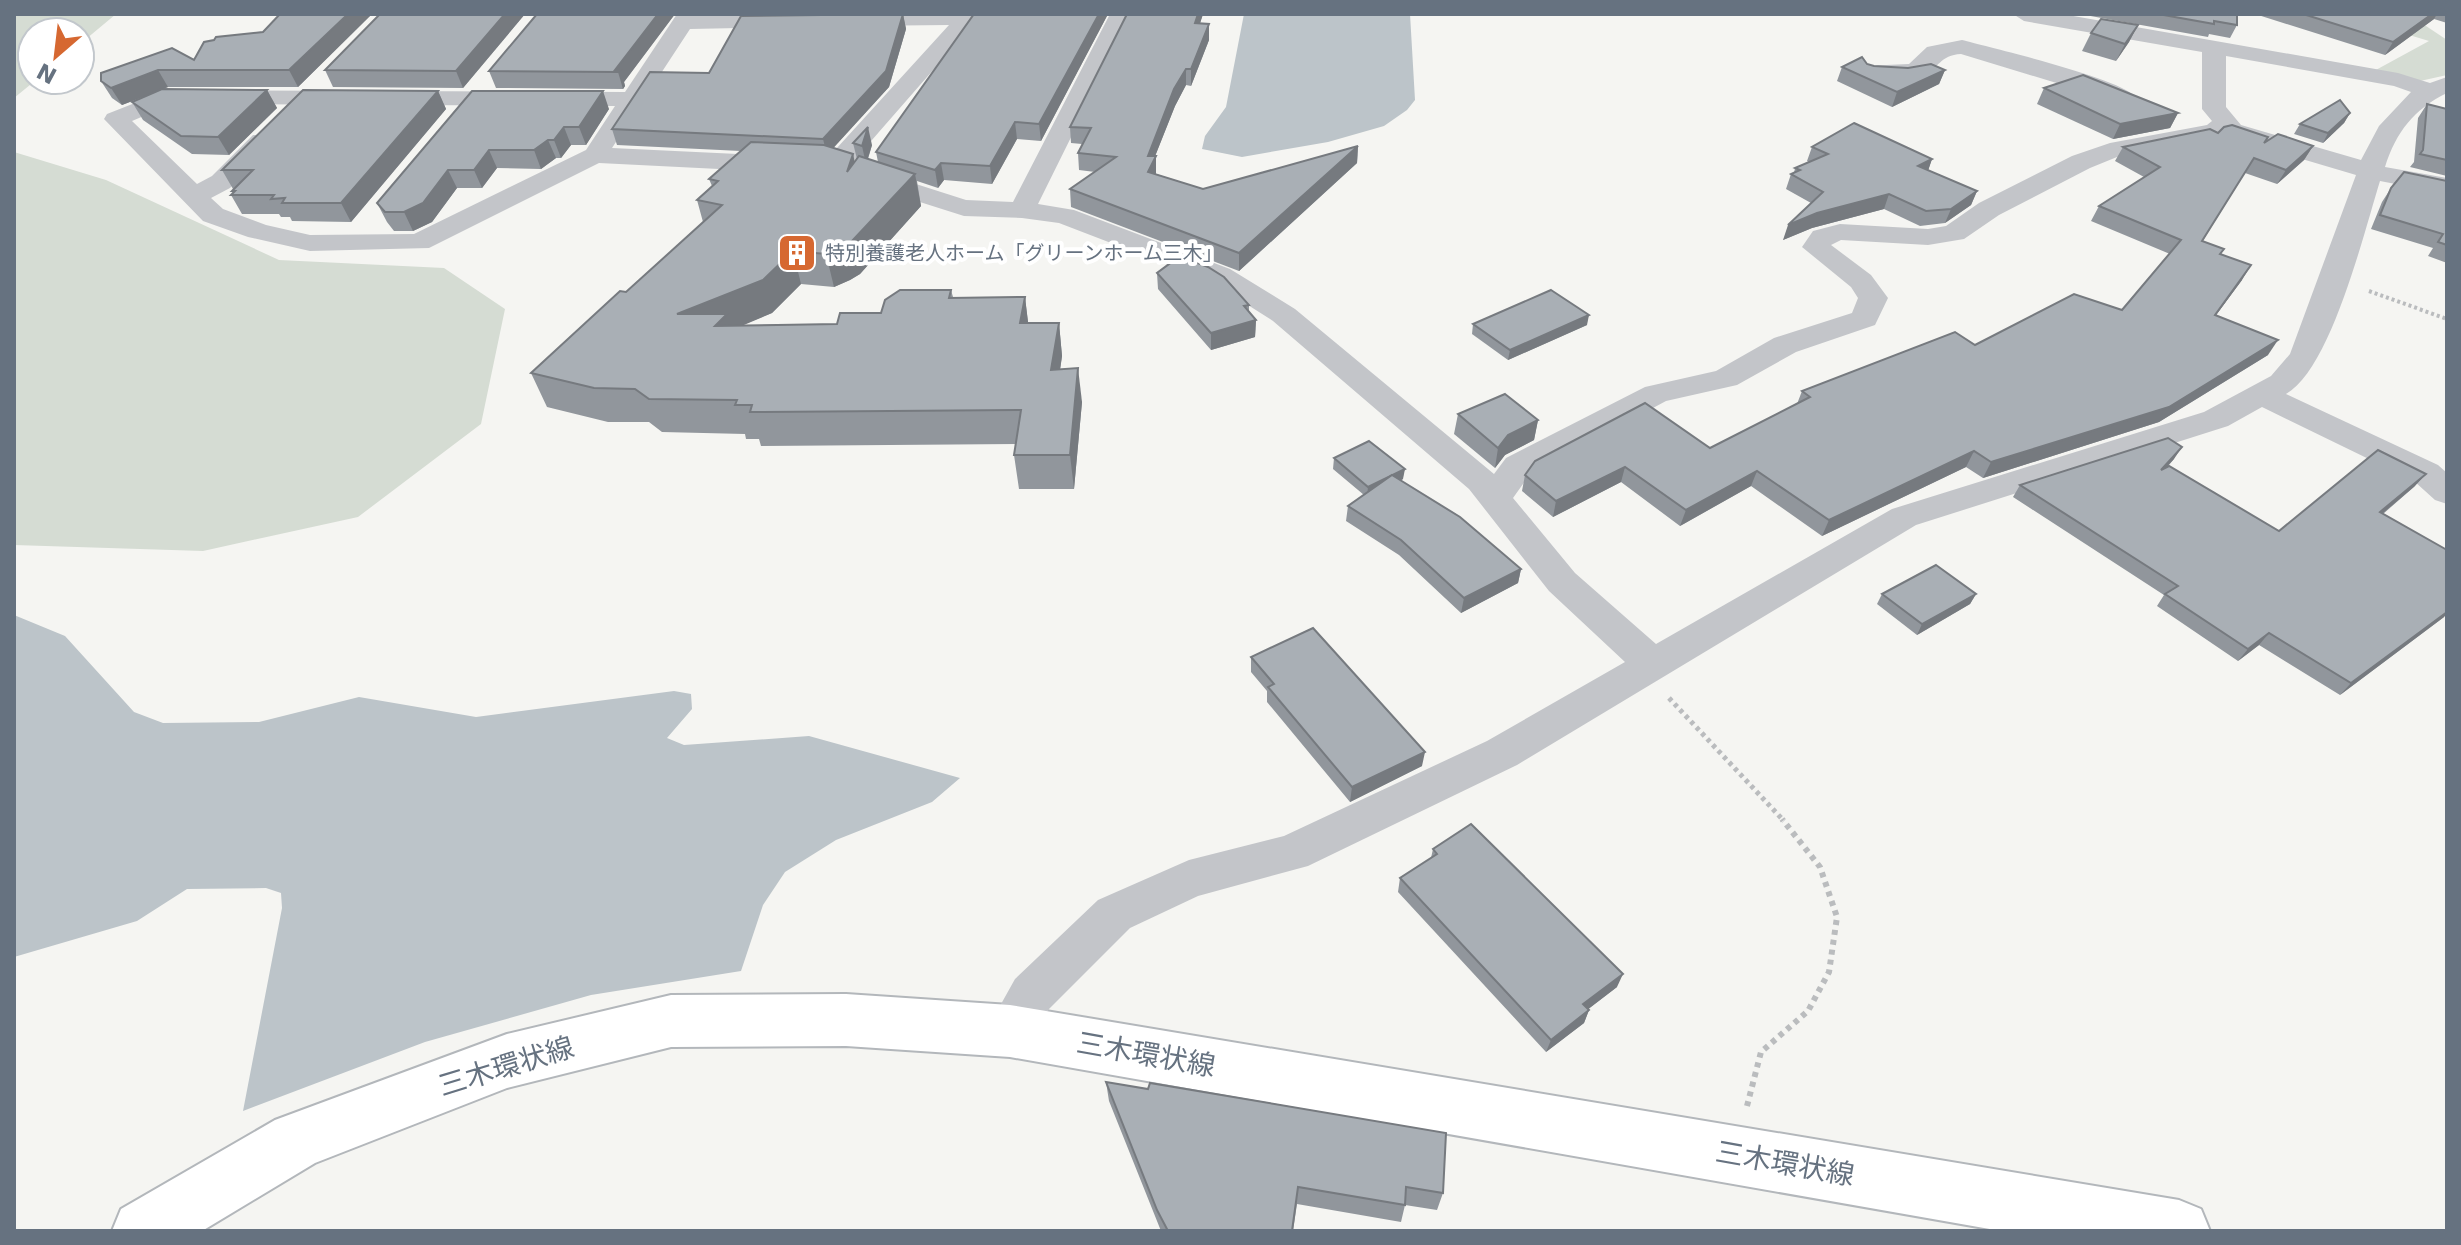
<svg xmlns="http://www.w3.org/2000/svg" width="2461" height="1245" viewBox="0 0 2461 1245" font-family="'DejaVu Sans','Noto Sans JP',sans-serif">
	<rect width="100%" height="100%" fill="#f5f5f2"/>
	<!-- green -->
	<g fill="#d5dcd3">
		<polygon points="14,14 116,14 80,44 80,32 32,32 32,80 36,80 14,98"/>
		<polygon points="2340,14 2408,14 2447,40 2447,75 2420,81 2374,71 2429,41"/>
		<polygon points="14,152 106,180 279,260 444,268 505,309 481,424 358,517 203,551 14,545"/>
	</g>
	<!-- water -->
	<g fill="#bcc4c9">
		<polygon points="1244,14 1410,14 1415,100 1407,110 1384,126 1328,142 1242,157 1202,149 1205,136 1226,107"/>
		<polygon points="14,615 65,636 134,712 163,723 259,722 359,697 476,717 674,691 691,694 692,709 667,738 684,745 809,736 960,778 932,802 836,840 785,872 763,905 741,971 591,995 425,1042 243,1111 282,908 281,893 266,888 187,889 137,921 14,957"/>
	</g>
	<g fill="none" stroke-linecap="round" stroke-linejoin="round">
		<!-- secondary casing -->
		<g stroke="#b3b7bb" stroke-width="4">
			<polygon id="secondary" points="846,994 1010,1005 2179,1200 2201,1209 2210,1231 2001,1231 1010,1057 846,1046 671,1047 507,1088 315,1163 202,1231 112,1231 121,1209 275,1120 507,1034 671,995"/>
		</g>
		<!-- path-far2 -->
		<polyline stroke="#babcbe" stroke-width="4" stroke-dasharray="3 3" stroke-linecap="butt" points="2369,291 2447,319"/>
		<!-- path-far1 -->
		<polyline stroke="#babcbe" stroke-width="5" stroke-dasharray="4 4" stroke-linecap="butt" points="1669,698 1784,821"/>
		<!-- path -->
		<polyline stroke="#babcbe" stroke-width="6" stroke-dasharray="5 5" stroke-linecap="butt" points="1747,1106 1761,1052 1808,1011 1829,972 1837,917 1820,867 1782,819"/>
		<!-- street -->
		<g fill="#c3c5c9" fill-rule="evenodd">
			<path d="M677 14H794L802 20 791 27 690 29 612 148 781 156 790 158 794 164 790 170 781 172 599 163 429 248 310 251 248 237 203 221 104 119 107 114 168 90 625 92ZM172 104 615 106 586 150 414 234 310 235 266 225 223 209 211 198 230 188 271 145 275 140 271 135H253L212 176 197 184 132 121Z"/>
			<polygon points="845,14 982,14 844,172 826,172 822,166 826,160 949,25 852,26 841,19"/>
			<path d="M1110 14H1132L1038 204 1074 210 1230 269 1295 309 1494 474 1506 458 1645 387 1716 371 1774 338 1852 313 1858 298 1851 287 1802 247 1813 231 1840 224 1928 229 1946 226 1979 203 2072 156 2110 143 2207 125 2212 121 2202 109V52L2024 21 2013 14H2062L2398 73 2430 83 2447 77V93C2414 109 2396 132 2385 167L2447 178V194L2380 181C2364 232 2331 369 2286 394L2438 465 2447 473V504L2435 500 2414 481 2262 407 2228 426 1916 525 1517 765 1308 866 1198 896 1130 928 1049 1009 1027 1047 1010 1054 993 1047 986 1031 1015 979 1098 900 1189 860 1284 836 1487 741 1625 662 1549 591 1469 489 1273 321 1210 281 1059 223 1022 218 964 216 860 183 856 177 860 171 869 169 966 200 1013 202ZM2226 56 2394 86 2411 92 2379 126 2361 160 2241 125 2226 107ZM2225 136 2356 175 2290 354 2271 376 2204 412 1892 509 1656 644 1575 573 1513 498 1530 474 1666 401 1737 385 1796 352 1875 325 1888 298 1871 275 1831 245 1841 240 1928 245 1964 239 1999 215 2090 168 2117 157Z"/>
			<path d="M1962 40C1989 47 2122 79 2134 96L2131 101 2122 103 1961 54C1940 55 1939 68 1923 76 1913 82 1875 79 1864 76L1860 71 1864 66 1909 64 1927 47Z"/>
		</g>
		<!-- secondary -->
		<use href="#secondary" fill="#fff" fill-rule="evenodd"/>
	</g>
	<!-- wall -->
	<g fill="#91969c">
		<polygon points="280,14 372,14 298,87 168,87 163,89 267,90 277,108 229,155 192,154 143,120 132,102 148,95 122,105 112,98 101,81 194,60 263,32"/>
		<polygon points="525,14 463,88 333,87 325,70"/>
		<polygon points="675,14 624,82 625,86 623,89 496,88 489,71"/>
		<polygon points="903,14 906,29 889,87 833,148 853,154 854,162 857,159 853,143 872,145 868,159 878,162 876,152 1108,14 1041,141 1017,139 992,184 944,180 938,188 917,181 921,206 860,274 850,280 834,287 801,284 772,313 742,325 837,324 881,313 951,290 953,297 1025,297 1028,323 1059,323 1062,356 1060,370 1082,402 1074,489 1019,489 1014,455 1016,444 761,446 759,439 746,439 745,434 662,432 649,422 608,422 547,407 531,373 626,292 703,222 697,200 712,186 709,179 741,151 617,145 612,129 709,73"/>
		<polygon points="1127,14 1203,14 1200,23 1209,24 1209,40 1191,86 1186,85 1175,106 1155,156 1156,174 1203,189 1358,146 1357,163 1239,271 1071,207 1070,189 1095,172 1079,170 1078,153 1082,144 1071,143 1070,127"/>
		<polygon points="2086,14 2237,14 2237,25 2230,38 2209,34 2208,37 2085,15"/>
		<polygon points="2255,14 2447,14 2447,23 2434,19 2385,55"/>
		<polygon points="2138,25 2129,42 2116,61 2082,51 2091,33"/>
		<polygon points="1867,64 1874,66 1945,70 1939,84 1892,107 1837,81 1842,67"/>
		<polygon points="2044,88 2178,113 2170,128 2113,139 2037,104"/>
		<polygon points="438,91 446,109 351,222 292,221 290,217 281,217 279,214 242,214 231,195 233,193 232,191 233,189 222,170"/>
		<polygon points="472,91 609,109 586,145 571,145 561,158 556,158 541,169 497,168 482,188 457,188 432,222 413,231 394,231 387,222 377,203"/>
		<polygon points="2427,104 2447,109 2447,176 2410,167 2414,162 2418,118"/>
		<polygon points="2350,113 2344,123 2323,143 2294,134 2300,124"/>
		<polygon points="2218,133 2264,143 2313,146 2304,160 2277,184 2245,173 2202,242 2221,254 2242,280 2216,315 2268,355 2159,422 1983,478 1966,467 1822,536 1751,486 1680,526 1621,482 1553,517 1522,491 1525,475 1710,448 1797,404 1802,391 1975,345 2122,310 2170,254 2091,221 2099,206 2144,177 2115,161 2123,147"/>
		<polygon points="1812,147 1932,159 1928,170 1977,191 1971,205 1945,223 1920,226 1884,209 1812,228 1783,240 1811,203 1786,189 1791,174 1794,173 1795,168 1809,162 1807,161"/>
		<polygon points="2447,181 2447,263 2428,256 2433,248 2371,229 2382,202 2391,188"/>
		<polygon points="1157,273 1249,305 1249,312 1256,320 1255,337 1211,350 1158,289"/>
		<polygon points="1473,324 1587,325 1508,360 1472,334"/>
		<polygon points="1458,414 1538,420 1534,440 1505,455 1495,468 1454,434"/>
		<polygon points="1334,458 1403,479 1400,481 1521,569 1518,583 1461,613 1399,555 1346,521 1348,506 1364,495 1333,469"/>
		<polygon points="2174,459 2167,467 2279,531 2415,486 2383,514 2444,617 2340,695 2259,645 2238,661 2157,606 2164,595 2013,497 2020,485"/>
		<polygon points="1882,594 1976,594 1970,604 1917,635 1877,604"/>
		<polygon points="1251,657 1422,766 1350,802 1267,702 1267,691 1251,672"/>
		<polygon points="1433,849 1617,987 1588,1009 1589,1010 1584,1023 1546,1052 1398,892 1400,878 1431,858"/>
		<polygon points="1106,1082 1443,1193 1437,1210 1405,1205 1401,1222 1297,1204 1293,1231 1161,1231 1109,1101"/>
	</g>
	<!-- shaded-wall -->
	<g fill="#767a7f">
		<polygon points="348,14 372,14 298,87 289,70"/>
		<polygon points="505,14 525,14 463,88 456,71"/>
		<polygon points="658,14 675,14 624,82 625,86 623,89 618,72 615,70"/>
		<polygon points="903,14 906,29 889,87 827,155 823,139"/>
		<polygon points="1099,14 1108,14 1041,141 1039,124"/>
		<polygon points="1198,14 1203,14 1195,39 1195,23"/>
		<polygon points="2432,14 2437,14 2434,19 2385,55 2393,42"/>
		<polygon points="1209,24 1209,40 1191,86 1191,69"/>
		<polygon points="2138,25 2129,42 2116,61 2125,44"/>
		<polygon points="1186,69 1186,85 1175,106 1154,159 1156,156 1156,173 1149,189 1148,156 1174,89"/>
		<polygon points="158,70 168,87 122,105 111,88"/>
		<polygon points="1945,70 1939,84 1892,107 1897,92"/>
		<polygon points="267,90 277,108 229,155 218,137"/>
		<polygon points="438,91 446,109 351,222 341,203"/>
		<polygon points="603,91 609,109 586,145 579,127"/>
		<polygon points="2178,113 2170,128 2113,139 2120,124"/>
		<polygon points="2350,113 2344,123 2323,143 2328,133"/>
		<polygon points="1015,122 1017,139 992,184 990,166"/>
		<polygon points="564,127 571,145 561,158 554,140"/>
		<polygon points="868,127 872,145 866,164 862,146"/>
		<polygon points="548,140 556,158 541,169 534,150"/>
		<polygon points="1358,146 1357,163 1239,271 1239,253"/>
		<polygon points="2313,146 2304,160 2277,184 2286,170"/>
		<polygon points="489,150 497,168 482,188 474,170"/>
		<polygon points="853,154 860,186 847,172"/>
		<polygon points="1932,159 1927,174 1918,166"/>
		<polygon points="941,163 944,180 938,188 935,170"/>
		<polygon points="448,170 457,188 432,222 413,231 404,212"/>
		<polygon points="915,174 921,206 860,274 850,280 834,287 826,254"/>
		<polygon points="1977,191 1971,205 1945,223 1951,209"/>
		<polygon points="1889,194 1884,209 1812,228 1783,240 1788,225 1817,213"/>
		<polygon points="793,251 801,284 772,313 732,330 677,314"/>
		<polygon points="2251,265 2242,280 2205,330 2215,315"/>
		<polygon points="1025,297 1029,330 1020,323"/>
		<polygon points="1589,315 1587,325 1508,360 1510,350"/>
		<polygon points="1256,320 1255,337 1211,350 1211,333"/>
		<polygon points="1059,323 1062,356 1055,404 1051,370"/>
		<polygon points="2278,340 2268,355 2159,422 1983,478 1991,462"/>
		<polygon points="1078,368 1082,402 1074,489 1070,455"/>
		<polygon points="1538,420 1534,440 1505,455 1495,468 1498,448 1508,435"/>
		<polygon points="2182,447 2174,459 2153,482 2161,470"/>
		<polygon points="1974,451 1966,467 1822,536 1829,520"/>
		<polygon points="1625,467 1621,482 1553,517 1556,501"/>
		<polygon points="1405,469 1403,479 1367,497 1368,487"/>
		<polygon points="1757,471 1751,486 1680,526 1686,510"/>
		<polygon points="2426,474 2415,486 2370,524 2380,512"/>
		<polygon points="1521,569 1518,583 1461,613 1464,598"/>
		<polygon points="1976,594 1970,604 1917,635 1922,624"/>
		<polygon points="2447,612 2447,614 2444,617 2340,695 2351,683"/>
		<polygon points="2269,633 2259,645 2238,661 2248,649"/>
		<polygon points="1425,752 1422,766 1350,802 1352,787"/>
		<polygon points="1623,974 1617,987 1578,1017 1583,1004"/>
		<polygon points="1589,1010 1584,1023 1546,1052 1551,1040"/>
	</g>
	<!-- building -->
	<g fill="#a9afb5" stroke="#767a7f" stroke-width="2">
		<polygon points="280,14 348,14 289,70 158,70 111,88 101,81 101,73 172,48 194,60 204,42 214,40 216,37 263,32"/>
		<polygon points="380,14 505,14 456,71 325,70"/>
		<polygon points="537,14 658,14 615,70 620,70 618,72 489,71"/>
		<polygon points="903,14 886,71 823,139 612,129 650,72 709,73 741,16"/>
		<polygon points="974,14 1099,14 1039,124 1015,122 990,166 941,163 935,170 876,152"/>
		<polygon points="1127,14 1198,14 1195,23 1209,24 1191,69 1186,69 1174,89 1148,156 1156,156 1148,172 1203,189 1358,146 1239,253 1070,189 1116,157 1078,153 1091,128 1070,127"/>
		<polygon points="2158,14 2237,14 2237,25 2214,21 2214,24"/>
		<polygon points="2303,14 2432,14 2393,42"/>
		<polygon points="2101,19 2138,25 2125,44 2091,33"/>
		<polygon points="1862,57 1867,64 1874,66 1908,68 1931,64 1945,70 1897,92 1842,67"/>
		<polygon points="2083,75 2178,113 2120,124 2044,88"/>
		<polygon points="162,89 267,90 218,137 181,136 132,102"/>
		<polygon points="303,90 438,91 341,203 282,203 285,198 271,199 274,195 231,195 235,191 232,191 253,170 222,170"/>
		<polygon points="472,91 603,91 579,127 564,127 554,140 548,140 534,150 489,150 474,170 448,170 423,203 404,212 385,212 377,203"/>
		<polygon points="2340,100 2350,113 2328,133 2300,124"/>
		<polygon points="2427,104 2447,109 2447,160 2420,154 2423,150"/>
		<polygon points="1854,123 1932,159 1918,166 1977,191 1951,209 1926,211 1889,194 1817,213 1788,225 1823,192 1791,174 1800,170 1795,168 1828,154 1812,147"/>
		<polygon points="2232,125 2268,137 2264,143 2278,134 2313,146 2286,170 2254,158 2202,241 2224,249 2220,254 2251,265 2215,315 2278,340 2169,407 1991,462 1974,451 1829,520 1757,471 1686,510 1625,467 1556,501 1525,475 1535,461 1645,403 1710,448 1810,397 1802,391 1955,332 1975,345 2074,294 2122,310 2181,240 2099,206 2160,167 2123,147 2210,129 2218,133 2224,127"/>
		<polygon points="868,127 862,146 853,143"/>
		<polygon points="751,142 824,145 853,154 847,172 859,156 915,174 852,241 842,247 826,254 793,251 763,280 677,314 727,314 715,326 837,324 840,313 881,313 885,300 900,290 951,290 949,298 1025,297 1020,323 1059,323 1051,370 1078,368 1070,455 1014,455 1021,410 750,412 752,405 735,405 737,400 649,399 635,389 594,388 531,373 620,291 626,292 722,205 697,200 718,181 709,179"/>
		<polygon points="2404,172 2447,181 2447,245 2438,242 2443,234 2380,215 2391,188"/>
		<polygon points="1180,256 1208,267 1224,277 1249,305 1244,306 1256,320 1211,333 1157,273"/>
		<polygon points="1551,290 1589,315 1510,350 1473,324"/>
		<polygon points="1505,394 1538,420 1508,435 1498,448 1458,414"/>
		<polygon points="2168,438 2182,447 2161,470 2169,466 2279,531 2378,450 2426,474 2380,512 2447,550 2447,612 2351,683 2269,633 2248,649 2165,594 2178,586 2020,485"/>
		<polygon points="1369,441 1405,469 1368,487 1334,458"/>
		<polygon points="1392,475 1460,517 1521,569 1464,598 1401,540 1348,506"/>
		<polygon points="1936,565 1976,594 1922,624 1882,594"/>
		<polygon points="1313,628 1425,752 1352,787 1268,687 1274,684 1251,657"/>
		<polygon points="1471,824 1623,974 1583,1004 1589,1010 1551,1040 1400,878 1437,854 1433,849"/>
		<polygon points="1106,1082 1148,1089 1150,1083 1446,1133 1443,1193 1406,1187 1405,1205 1298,1187 1292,1231 1168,1231 1157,1210"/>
	</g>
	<!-- icons -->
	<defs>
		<g id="building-square" transform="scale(2)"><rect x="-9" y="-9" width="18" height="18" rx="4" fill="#d66831" stroke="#fff"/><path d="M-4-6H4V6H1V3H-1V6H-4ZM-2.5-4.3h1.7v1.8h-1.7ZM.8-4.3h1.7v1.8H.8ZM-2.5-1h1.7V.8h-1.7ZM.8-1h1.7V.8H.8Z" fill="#fff"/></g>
	</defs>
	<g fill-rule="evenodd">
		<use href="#building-square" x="797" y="253"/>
	</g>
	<g text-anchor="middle" stroke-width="8" stroke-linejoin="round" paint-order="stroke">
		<!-- far-poi labels -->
		<g font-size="20" fill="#667280" stroke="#fff" text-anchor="start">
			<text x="825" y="260">特別養護老人ホーム「グリーンホーム三木」</text>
		</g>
		<!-- near-street labels -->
		<g font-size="28" fill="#667280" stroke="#fff">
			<text transform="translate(1146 1054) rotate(10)" y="10">三木環状線</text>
			<text transform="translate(506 1066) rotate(-17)" y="10">三木環状線</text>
			<text transform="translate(1785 1163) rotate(10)" y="10">三木環状線</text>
		</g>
	</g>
	<!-- border -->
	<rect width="2461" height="1245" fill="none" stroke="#667280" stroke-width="32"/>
	<!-- north arrow -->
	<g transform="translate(56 56) rotate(208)"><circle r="38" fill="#ffffff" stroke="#c2c7cc" stroke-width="2"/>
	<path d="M0-6L14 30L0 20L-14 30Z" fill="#d66831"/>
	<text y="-12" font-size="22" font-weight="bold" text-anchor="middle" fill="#667280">N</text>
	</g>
</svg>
